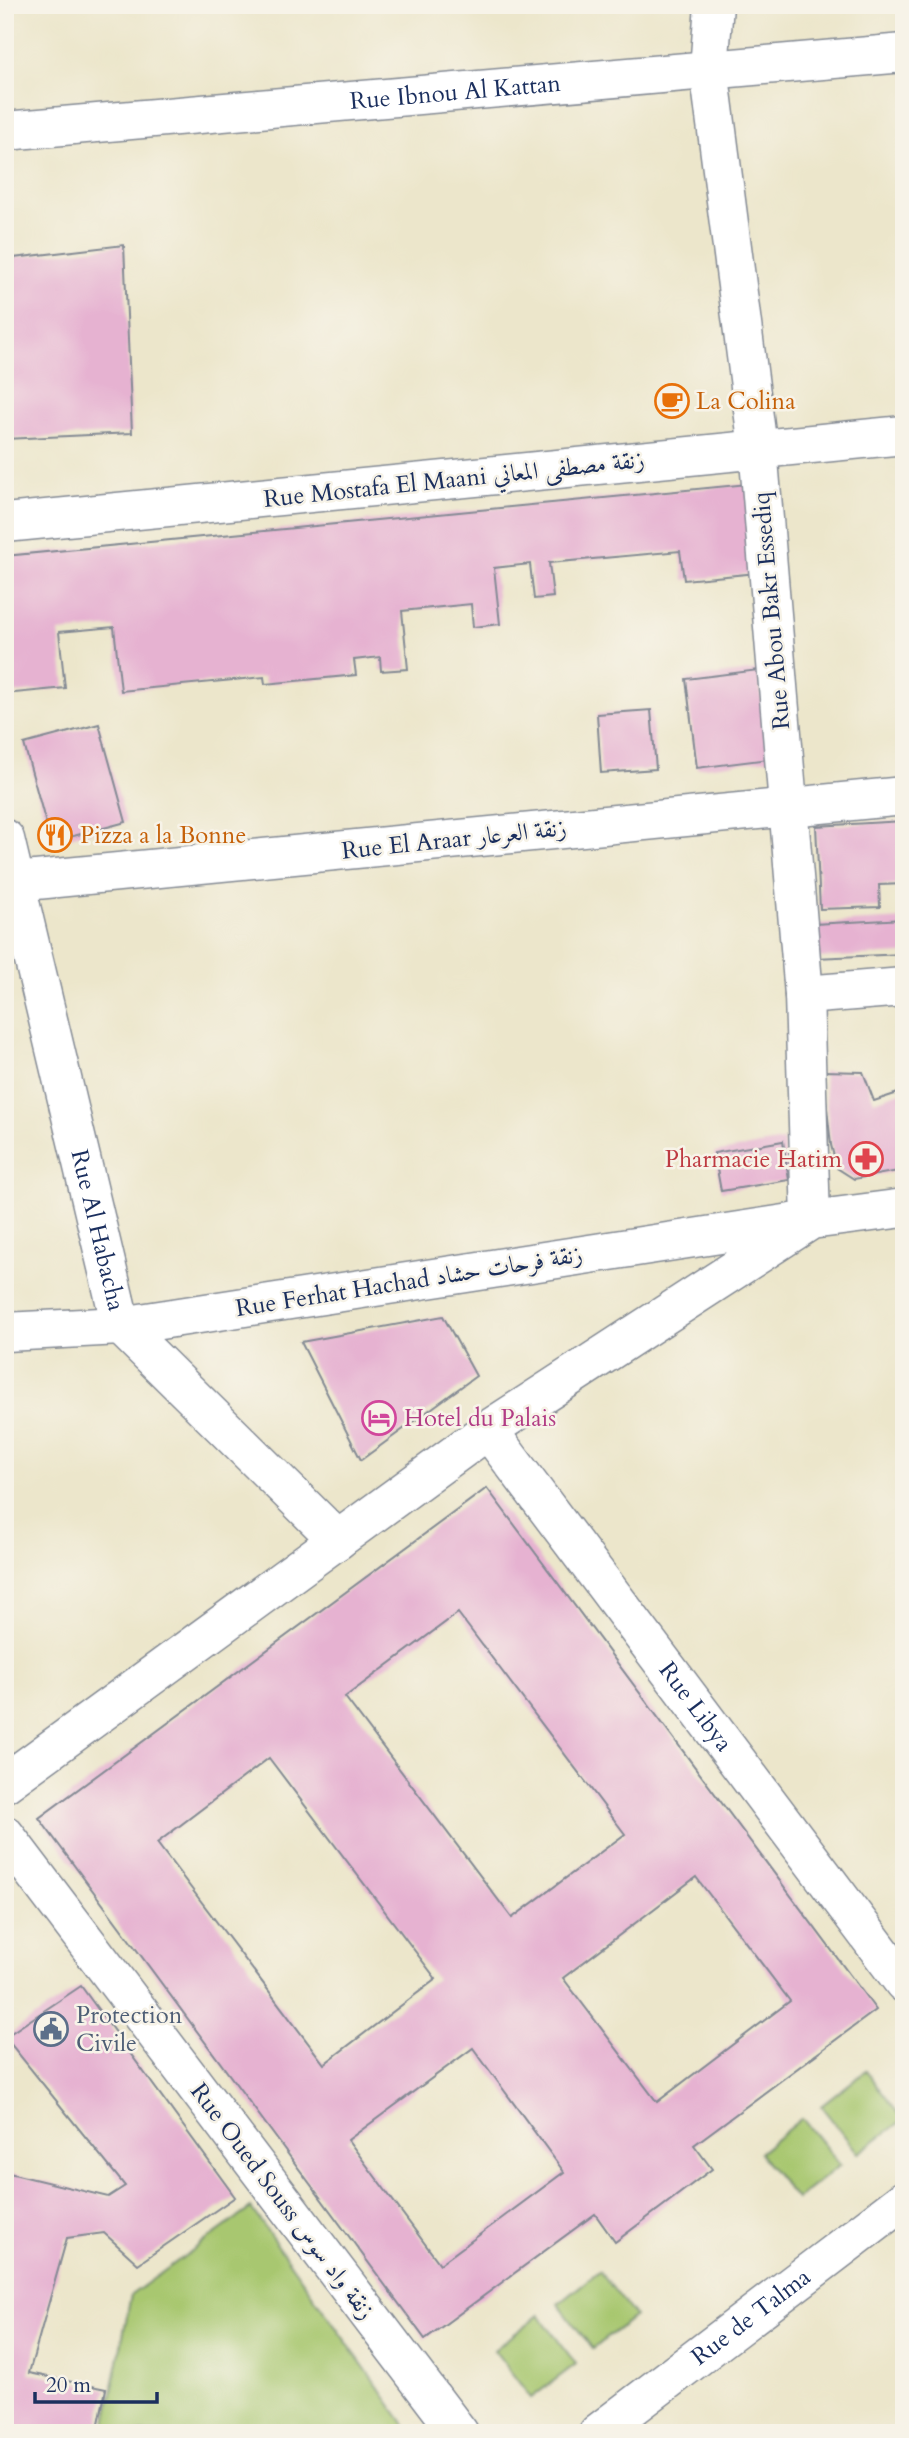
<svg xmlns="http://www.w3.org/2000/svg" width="909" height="2438" viewBox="0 0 909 2438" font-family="Cardo,Amiri,serif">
	<rect width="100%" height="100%" fill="#f7f3e8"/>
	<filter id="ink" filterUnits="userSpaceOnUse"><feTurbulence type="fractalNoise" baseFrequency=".0143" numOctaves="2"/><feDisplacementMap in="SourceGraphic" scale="14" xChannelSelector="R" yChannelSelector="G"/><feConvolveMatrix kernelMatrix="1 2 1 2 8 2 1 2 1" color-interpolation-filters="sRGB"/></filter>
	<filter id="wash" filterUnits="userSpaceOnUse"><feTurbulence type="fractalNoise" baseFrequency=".00686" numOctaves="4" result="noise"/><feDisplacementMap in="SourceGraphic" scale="28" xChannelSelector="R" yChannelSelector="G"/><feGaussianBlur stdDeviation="1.57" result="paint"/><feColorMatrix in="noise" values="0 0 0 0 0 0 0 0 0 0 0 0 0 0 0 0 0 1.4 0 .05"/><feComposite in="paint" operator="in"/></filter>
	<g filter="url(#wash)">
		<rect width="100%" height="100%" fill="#ece6cb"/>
		<!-- green -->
		<g fill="#a8c76f" stroke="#627b66" stroke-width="2">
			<polygon points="866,2071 903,2120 858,2153 821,2106"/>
			<polygon points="802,2118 840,2165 796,2199 759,2153"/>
			<polygon points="251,2208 411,2433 104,2433 131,2295"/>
			<polygon points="599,2271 635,2316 593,2349 558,2304"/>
			<polygon points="539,2315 576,2364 531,2398 494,2350"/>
		</g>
		<g id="blocks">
			<!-- building -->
			<g fill="#e6b2d1" fill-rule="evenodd">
				<polygon points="124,245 132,433 5,439 5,259"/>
				<polygon points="748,484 757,573 684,580 680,551 549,563 553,597 534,599 530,564 494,568 500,624 473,627 471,604 402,611 408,669 381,671 380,657 354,660 356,675 265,684 264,677 121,691 114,627 59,632 65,688 5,694 5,556"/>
				<polygon points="758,670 769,759 697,768 686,679"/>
				<polygon points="651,710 656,769 601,773 597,714"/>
				<polygon points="99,724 126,822 51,842 24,744"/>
				<polygon points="904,821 904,884 879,885 880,907 820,909 816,826"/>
				<polygon points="904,919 904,954 816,958 814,924"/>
				<polygon points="823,1071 863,1072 874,1101 904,1091 904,1170 854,1179 837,1168 831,1145"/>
				<polygon points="783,1141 789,1180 721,1191 714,1153"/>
				<polygon points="443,1316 476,1376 361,1460 301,1342"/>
				<path d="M487 1488 876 2010 694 2145 712 2169 615 2242 595 2214 425 2339 39 1818ZM458 1613 625 1834 512 1918 345 1697ZM269 1758 436 1979 324 2064 157 1843ZM696 1877 790 2001 657 2102 563 1978ZM473 2048 564 2172 440 2264 348 2140Z"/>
				<polygon points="81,1986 235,2197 138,2264 104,2233 67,2238 29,2373 106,2389 97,2433 5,2433 5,2172 108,2197 125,2186 5,2037"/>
			</g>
		</g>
	</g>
	<g filter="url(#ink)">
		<use href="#blocks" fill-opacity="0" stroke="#848a94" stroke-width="2"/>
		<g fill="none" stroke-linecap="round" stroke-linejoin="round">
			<!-- minor casing -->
			<g stroke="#848a94" stroke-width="41">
				<g id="minor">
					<path id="s1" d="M5 131 904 53"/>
					<polyline points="5,523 904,435"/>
					<path id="s2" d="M5 839 121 1326 338 1540"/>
					<polyline points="5,883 904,796"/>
					<polyline points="804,995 904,987"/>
					<polyline points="5,1332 121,1326 811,1220 804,995 758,448 709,69 714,5"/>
					<path id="s3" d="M488 1430 904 1983"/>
					<polyline points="5,1783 488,1430 811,1220 904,1208"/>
					<polyline points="5,1835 459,2433"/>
					<path id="s4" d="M598 2433 904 2200"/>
				</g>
			</g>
			<!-- minor -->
			<use href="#minor" stroke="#fff" stroke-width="38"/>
		</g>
	</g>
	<!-- icons -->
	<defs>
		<g id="cafe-ring" transform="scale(1.75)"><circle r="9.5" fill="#f7f3e8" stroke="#e8710a" stroke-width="1.5"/><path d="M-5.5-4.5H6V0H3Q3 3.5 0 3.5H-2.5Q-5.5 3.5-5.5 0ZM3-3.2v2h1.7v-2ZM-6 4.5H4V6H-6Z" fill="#e8710a"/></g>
		<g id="restaurant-ring" transform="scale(1.75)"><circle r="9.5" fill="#f7f3e8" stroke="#e8710a" stroke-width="1.5"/><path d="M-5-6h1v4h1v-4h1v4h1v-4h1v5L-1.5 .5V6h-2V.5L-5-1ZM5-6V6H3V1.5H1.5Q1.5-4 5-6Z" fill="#e8710a"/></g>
		<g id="pharmacy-ring" transform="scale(1.75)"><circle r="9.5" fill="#f7f3e8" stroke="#e0444e" stroke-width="1.5"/><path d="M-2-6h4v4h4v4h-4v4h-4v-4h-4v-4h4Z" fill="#e0444e"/></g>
		<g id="hotel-ring" transform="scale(1.75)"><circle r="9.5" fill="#f7f3e8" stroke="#d1479c" stroke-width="1.5"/><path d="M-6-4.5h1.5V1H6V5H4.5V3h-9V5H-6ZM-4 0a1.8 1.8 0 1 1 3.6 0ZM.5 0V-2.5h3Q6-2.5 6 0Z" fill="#d1479c"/></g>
		<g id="civic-ring" transform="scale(1.75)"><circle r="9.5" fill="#f7f3e8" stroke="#5c6f8a" stroke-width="1.5"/><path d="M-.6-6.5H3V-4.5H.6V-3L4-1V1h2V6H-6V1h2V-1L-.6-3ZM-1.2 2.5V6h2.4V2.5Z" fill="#5c6f8a"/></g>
	</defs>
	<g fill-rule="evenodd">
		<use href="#cafe-ring" x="672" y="401"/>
		<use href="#restaurant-ring" x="55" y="835"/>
		<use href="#pharmacy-ring" x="866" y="1159"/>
		<use href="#hotel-ring" x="379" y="1418"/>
		<use href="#civic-ring" x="51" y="2029"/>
	</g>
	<g text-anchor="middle" stroke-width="5" stroke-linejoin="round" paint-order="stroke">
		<!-- street labels -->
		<g font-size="24" fill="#1b2f5e" stroke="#f7f3e8">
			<text dy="8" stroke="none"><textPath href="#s1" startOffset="452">Rue Ibnou Al Kattan</textPath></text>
			<text transform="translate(454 479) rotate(-6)" y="8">Rue Mostafa El Maani زنقة مصطفى المعاني</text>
			<text transform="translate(771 611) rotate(-95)" y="8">Rue Abou Bakr Essediq</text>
			<text transform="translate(454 839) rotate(-6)" y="8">Rue El Araar زنقة العرعار</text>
			<text dy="8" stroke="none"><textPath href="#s2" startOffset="402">Rue Al Habacha</textPath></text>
			<text transform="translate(409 1281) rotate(-9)" y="8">Rue Ferhat Hachad زنقة فرحات حشاد</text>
			<text dy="8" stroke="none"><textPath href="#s3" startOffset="346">Rue Libya</textPath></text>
			<text transform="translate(283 2201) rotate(53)" y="8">Rue Oued Souss زنقة واد سوس</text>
			<text dy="8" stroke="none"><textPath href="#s4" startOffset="192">Rue de Talma</textPath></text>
		</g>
		<!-- food labels -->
		<g font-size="24" fill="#c56008" stroke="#f7f3e8" text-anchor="start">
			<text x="696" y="409">La Colina</text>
			<text x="80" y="843">Pizza a la Bonne</text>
		</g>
		<!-- health labels -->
		<g font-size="24" fill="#be3a42" stroke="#f7f3e8" text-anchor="end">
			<text x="842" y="1167">Pharmacie Hatim</text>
		</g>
		<!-- hotel labels -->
		<g font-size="24" fill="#b23c85" stroke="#f7f3e8" text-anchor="start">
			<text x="404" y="1426">Hotel du Palais</text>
		</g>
		<!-- service labels -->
		<g font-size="24" fill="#4e5e75" stroke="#f7f3e8" text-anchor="start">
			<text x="76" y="2023">Protection<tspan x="76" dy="28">Civile</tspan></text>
		</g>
	</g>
	<!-- margin -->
	<rect width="909" height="2438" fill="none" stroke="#f7f3e8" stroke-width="28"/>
	<!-- scale -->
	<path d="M35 2392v10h122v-10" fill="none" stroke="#1b2f5e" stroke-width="3.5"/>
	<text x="46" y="2392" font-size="21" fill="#1b2f5e" stroke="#f7f3e8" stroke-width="5" paint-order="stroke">20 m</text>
</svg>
